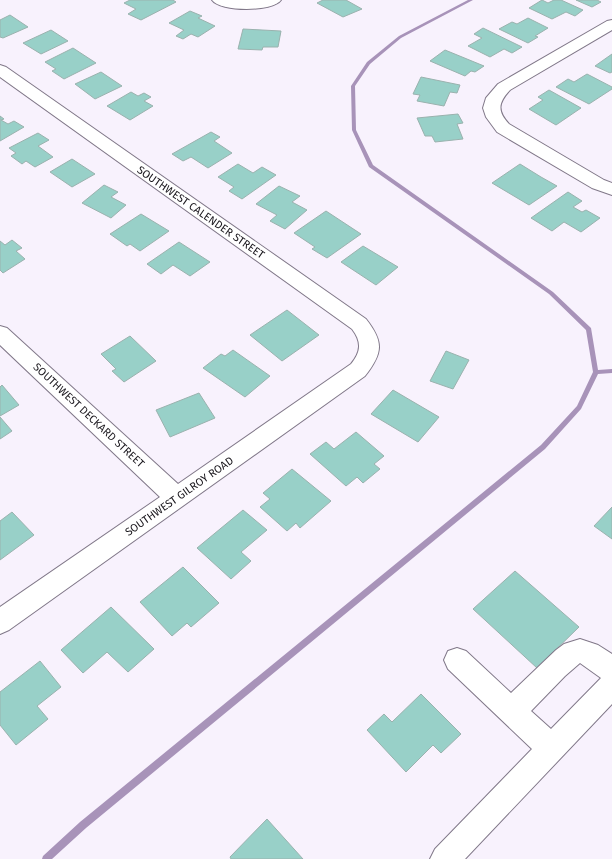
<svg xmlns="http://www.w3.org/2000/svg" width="612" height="859" viewBox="0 0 612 859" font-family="'Fira Sans',sans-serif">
	<rect width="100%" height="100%" fill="#f8f2fd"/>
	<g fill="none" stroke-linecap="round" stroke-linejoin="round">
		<!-- stream -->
		<polygon fill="#a893b9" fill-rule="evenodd" points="468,0 473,0 401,38 370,64 355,86 356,130 373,165 553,292 591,328 598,370 612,369 612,373 598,374 581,409 545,449 86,828 52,859 42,859 43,856 80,822 541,445 577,406 593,372 586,330 549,294 369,167 352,130 351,86 367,62 399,36"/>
	</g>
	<!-- building -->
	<g fill="#98d0c8" stroke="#9ab2ae">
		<polygon points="130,0 173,0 176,2 141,20 128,14 136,9 124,3"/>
		<polygon points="323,0 346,0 362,9 343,17 317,3"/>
		<polygon points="542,0 548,3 554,0 561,0 583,10 575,16 566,12 552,19 529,8"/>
		<polygon points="576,0 597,0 601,2 592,7"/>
		<polygon points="190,11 202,16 198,18 215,26 198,37 191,34 183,39 176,36 184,30 169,23"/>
		<polygon points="10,15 28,27 3,38 0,37 0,20"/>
		<polygon points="528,18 548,28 535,36 538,37 528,43 499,29 512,22 517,24"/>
		<polygon points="483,28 522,47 512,53 504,49 490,57 468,46 482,38 474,34"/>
		<polygon points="243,29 281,31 278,47 263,47 262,50 238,49"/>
		<polygon points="51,30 68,41 41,54 23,43"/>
		<polygon points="73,48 96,63 64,79 52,71 56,69 45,62"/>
		<polygon points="445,50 484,66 475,72 471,71 465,76 430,61"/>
		<polygon points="612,54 612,72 610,73 595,66"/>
		<polygon points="101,72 122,86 95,99 75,84"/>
		<polygon points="587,74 612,87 612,89 589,104 556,87 568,79 574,82"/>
		<polygon points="421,77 460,85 457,93 450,92 444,106 417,101 420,95 413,94"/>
		<polygon points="549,90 581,108 556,125 529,109 543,100 538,97"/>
		<polygon points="131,92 138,96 144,93 151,97 144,101 153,106 130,120 107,106"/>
		<polygon points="458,114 463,123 457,124 463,139 435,142 432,136 425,136 417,118"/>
		<polygon points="0,116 4,119 1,120 8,124 14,121 24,127 0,141"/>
		<polygon points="211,132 220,137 214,141 232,153 208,168 191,157 183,161 172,154"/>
		<polygon points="38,133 49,140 38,146 53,157 35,167 26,161 22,164 11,156 16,153 9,148"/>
		<polygon points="72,159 95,174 72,187 50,172"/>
		<polygon points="238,164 253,173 262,167 276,175 242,199 229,191 234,187 218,177"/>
		<polygon points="520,164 541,177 557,186 529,205 492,183"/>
		<polygon points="104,185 118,192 111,197 126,205 111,218 82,203"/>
		<polygon points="279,186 300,196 292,202 307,210 285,229 270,221 277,215 256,204"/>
		<polygon points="568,192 582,201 573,207 582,212 586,210 600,218 581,232 564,222 552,231 531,218"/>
		<polygon points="326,211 361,234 327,258 312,249 315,247 294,233"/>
		<polygon points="141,214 169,231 140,251 130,244 127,246 110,234"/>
		<polygon points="12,240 22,248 16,251 25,259 3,273 0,270 0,241 5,245"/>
		<polygon points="179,242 210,262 190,276 173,265 161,274 147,264"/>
		<polygon points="363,246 398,267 376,285 341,262"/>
		<polygon points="287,310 319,335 282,361 250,335"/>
		<polygon points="130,336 156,361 124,382 112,371 116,369 101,354"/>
		<polygon points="233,350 270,376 245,397 203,368 221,354 225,356"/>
		<polygon points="446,351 469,360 453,389 430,381"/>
		<polygon points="2,385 19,405 0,416 0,387"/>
		<polygon points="393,390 439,417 418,442 371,414"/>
		<polygon points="199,393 215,418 170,437 156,410"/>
		<polygon points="0,417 12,431 0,439"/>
		<polygon points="356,432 384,456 374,464 380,469 363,483 357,477 346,486 310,454 326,442 334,449"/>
		<polygon points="292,469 331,501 300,528 296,523 287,531 260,507 270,499 263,493"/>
		<polygon points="612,507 612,539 594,526"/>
		<polygon points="243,510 267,530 241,552 251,561 231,579 197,548"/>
		<polygon points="12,512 34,535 0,560 0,521"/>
		<polygon points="183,567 219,603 191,627 187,623 172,636 140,602"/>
		<polygon points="515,571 579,627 537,668 473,609"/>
		<polygon points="111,607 154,649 128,672 107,652 83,673 61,650"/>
		<polygon points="40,661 61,687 37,706 48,719 16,745 0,725 0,692"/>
		<polygon points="421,694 461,734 441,753 433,745 406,772 367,730 384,714 392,722"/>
		<polygon points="267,819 303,859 231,859 230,857"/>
	</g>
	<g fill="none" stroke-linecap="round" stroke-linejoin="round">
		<!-- minor casing -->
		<g stroke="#817889" stroke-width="2">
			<g id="minor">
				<path d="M212 0H281C273 12 220 12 212 0Z"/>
				<path d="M612 20V30L510 90C498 103 497 111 509 124L604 180 612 183V195L592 188 497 132 486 117 483 108 486 98 498 84 607 21Z"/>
				<path d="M0 65 6 67 366 319C384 342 383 353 365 376L9 630 0 634V607L160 497 0 345V326L7 328 178 484 351 364C361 352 362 342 352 329L0 77Z"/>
				<path d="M580 639 598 645 612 654V704L465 859H430L435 849 532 749 448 669 444 660 448 651 457 648 466 651 511 693 556 650 564 644ZM580 663 601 678 551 729 531 711 565 676Z"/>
			</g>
		</g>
		<!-- minor -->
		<use href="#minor" fill="#fff" fill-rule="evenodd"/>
	</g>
	<g text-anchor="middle" stroke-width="3" stroke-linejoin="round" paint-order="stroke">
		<!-- street labels -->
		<g font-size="11" fill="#19161c" stroke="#fff">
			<text transform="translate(201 212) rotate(35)" y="4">SOUTHWEST CALENDER STREET</text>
			<text transform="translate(89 415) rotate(43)" y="4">SOUTHWEST DECKARD STREET</text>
			<text transform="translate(179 496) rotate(-35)" y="4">SOUTHWEST GILROY ROAD</text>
		</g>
	</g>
</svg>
